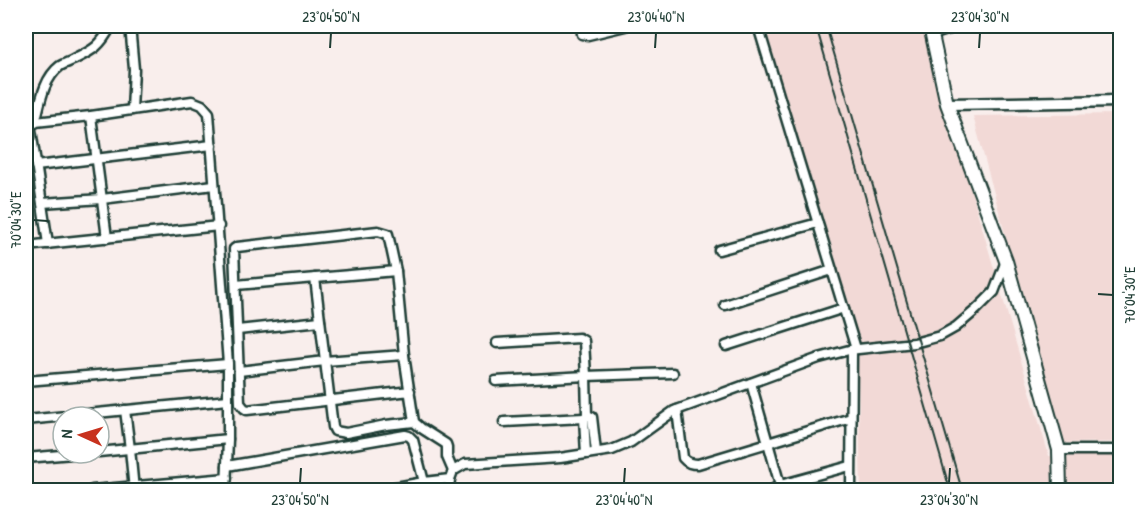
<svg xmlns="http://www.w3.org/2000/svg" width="1146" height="516" viewBox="0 0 1146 516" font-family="'Patrick Hand',sans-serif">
	<rect width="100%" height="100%" fill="#f9eeec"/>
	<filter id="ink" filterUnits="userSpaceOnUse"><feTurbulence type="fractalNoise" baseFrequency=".0167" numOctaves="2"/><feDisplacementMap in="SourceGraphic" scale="12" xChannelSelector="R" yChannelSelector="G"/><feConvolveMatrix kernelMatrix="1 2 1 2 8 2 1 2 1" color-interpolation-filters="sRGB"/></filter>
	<g filter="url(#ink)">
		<!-- built -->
		<g fill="#f2d9d6">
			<polygon points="752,26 923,26 1049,456 1120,456 1120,490 861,490 858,376"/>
			<polygon points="1120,114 1120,442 1062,443 973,116"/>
		</g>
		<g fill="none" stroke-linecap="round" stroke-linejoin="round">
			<!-- minor casing -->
			<g stroke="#1f3d34" stroke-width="13">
				<g id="minor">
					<polyline points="130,26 134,69 132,110"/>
					<polyline points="581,26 582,34 588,35 625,26"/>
					<polyline points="758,26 856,349"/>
					<polyline points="91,116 107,238"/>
					<polyline points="26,123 91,116 192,101 202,105 209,113 228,364 228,439 226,490"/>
					<polyline points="30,123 48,244"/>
					<path d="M35 123C40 104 43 79 60 66 63 64 69 62 73 60 93 50 100 47 111 26"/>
					<polyline points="36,166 212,145"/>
					<polyline points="42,203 102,199 214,185"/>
					<polyline points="26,246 219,226"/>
					<polyline points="719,250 818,223"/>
					<polyline points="315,278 333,427 335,431 346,433 386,425 414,422"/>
					<polyline points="236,285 396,271"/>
					<polyline points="725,305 832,270"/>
					<polyline points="238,330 320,321"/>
					<polyline points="497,343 579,338 584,341 586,376 673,373"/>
					<polyline points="726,346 844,308"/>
					<polyline points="239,371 325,361 404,355"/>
					<polyline points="26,381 228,364"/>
					<polyline points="496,381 586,376 587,415"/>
					<polyline points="751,383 780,485 772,490"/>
					<polyline points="410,391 247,410 244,408 240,403 234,249 237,247 378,231 388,234 396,271 404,355 414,422 421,428 446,444 447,447 447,457 453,471"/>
					<polyline points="125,410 130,449 134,490"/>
					<path d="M677 410 683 458C687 463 691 464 698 464L851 418"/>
					<polyline points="26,420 228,400"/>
					<polyline points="504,422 584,418"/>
					<polyline points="1059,450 1120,450"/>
					<polyline points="99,452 228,439"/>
					<polyline points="586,454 584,418 587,415 592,417 596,452"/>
					<polyline points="26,458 84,453"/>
					<polyline points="227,466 405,435 409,436 413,440 424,482"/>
					<polyline points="780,485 850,466"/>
					<polyline points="92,490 227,478"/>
					<polyline points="379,490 424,482 450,479"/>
					<polyline points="449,490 450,479 453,471 465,464 560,458 612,450 631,442 674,411 819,358 849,350 914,343 940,336 956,327 977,309 994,292 1006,261"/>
					<polyline points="851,490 852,350"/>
				</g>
			</g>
			<!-- tertiary casing -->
			<g stroke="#1f3d34" stroke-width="15">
				<g id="tertiary">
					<polyline points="932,34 956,26"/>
					<polyline points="947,104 1120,101"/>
				</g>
			</g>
			<!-- secondary casing -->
			<g stroke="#1f3d34" stroke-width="16">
				<polyline id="secondary" points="930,26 947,104 1006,261 1059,450 1060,490"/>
			</g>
			<!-- minor -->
			<use href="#minor" stroke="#fff" stroke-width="8"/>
			<!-- tertiary -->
			<use href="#tertiary" stroke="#fff" stroke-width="10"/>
			<!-- secondary -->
			<use href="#secondary" stroke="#fff" stroke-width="12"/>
			<!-- rail -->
			<g stroke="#1f3d34" stroke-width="2">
				<polyline points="816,26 950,490"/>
				<polyline points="826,26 962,490"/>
			</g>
		</g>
	</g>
	<!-- ticks -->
	<path fill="none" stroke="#1f3d34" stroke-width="2" d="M330 48 331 33M655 48 656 33M979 48 980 33M33 220 48 221M1098 294 1113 295M300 483 301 468M624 483 625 468M949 483 950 468"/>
	<!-- margin -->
	<rect width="1146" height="516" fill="none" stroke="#fff" stroke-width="66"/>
	<!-- north arrow -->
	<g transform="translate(81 435) rotate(274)"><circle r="28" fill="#ffffff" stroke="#a5b1ae" stroke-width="1.5"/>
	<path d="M0-4.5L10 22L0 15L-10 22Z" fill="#c8321e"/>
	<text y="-9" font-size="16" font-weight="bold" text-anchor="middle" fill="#1f3d34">N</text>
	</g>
	<rect x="33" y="33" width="1080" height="450" fill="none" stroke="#1f3d34" stroke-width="2"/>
	<g font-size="15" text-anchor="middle" fill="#1f3d34">
		<text x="331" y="22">23°04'50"N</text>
		<text x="656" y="22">23°04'40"N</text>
		<text x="980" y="22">23°04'30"N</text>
		<text transform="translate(16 220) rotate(-90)" y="5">70°04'30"E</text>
		<text transform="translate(1130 295) rotate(-90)" y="5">70°04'30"E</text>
		<text x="300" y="505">23°04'50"N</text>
		<text x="624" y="505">23°04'40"N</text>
		<text x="949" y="505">23°04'30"N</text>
	</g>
</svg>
